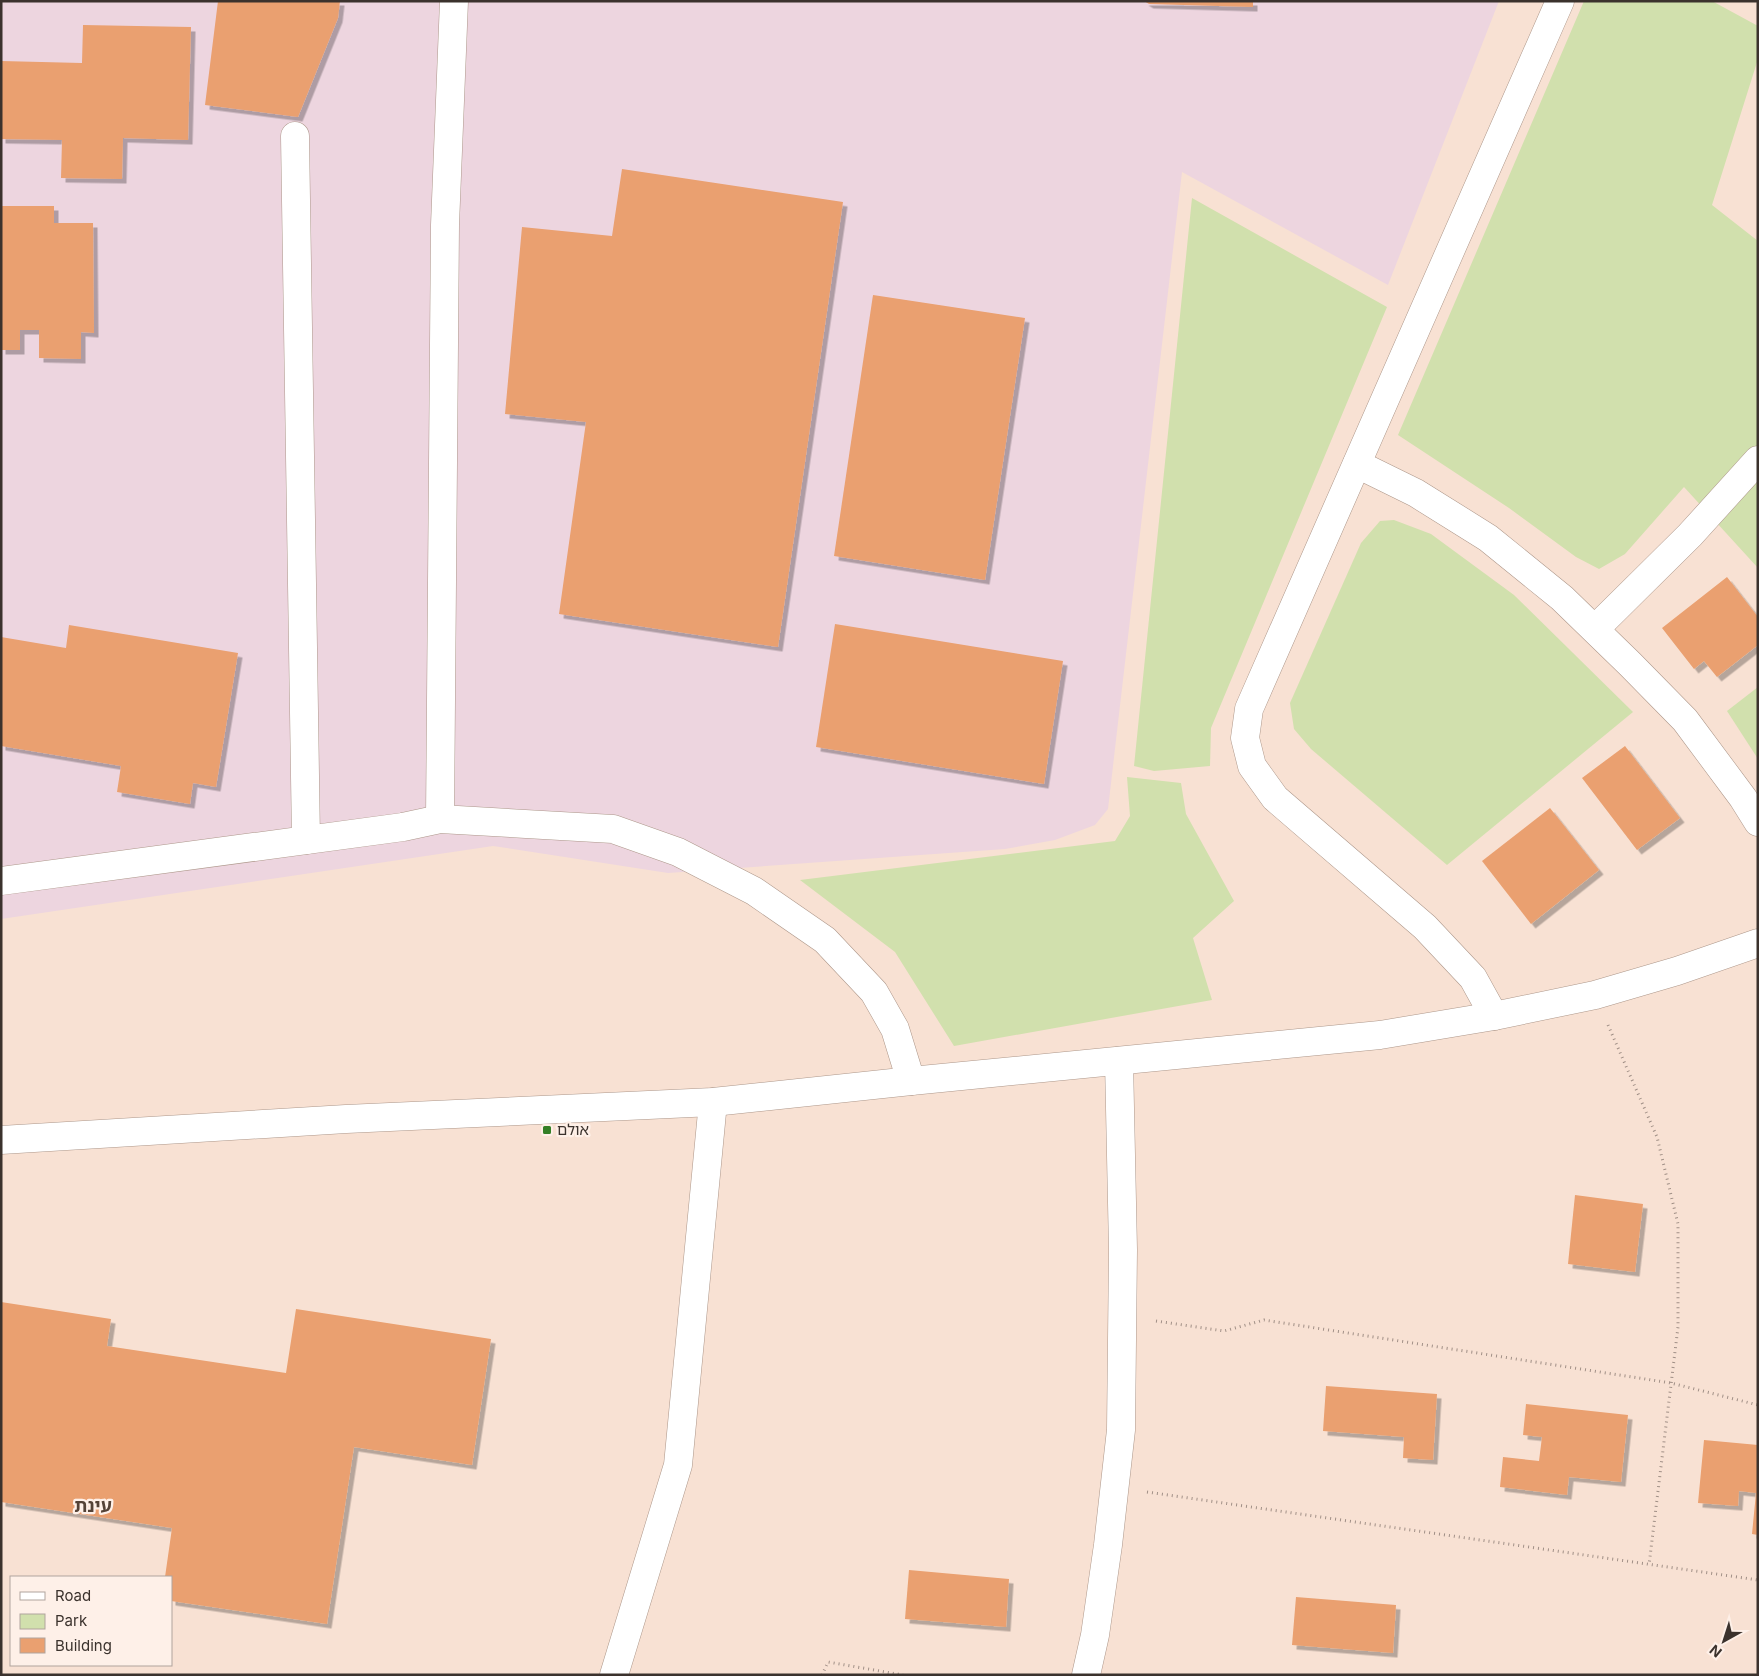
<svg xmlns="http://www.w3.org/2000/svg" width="1759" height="1676" viewBox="0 0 1759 1676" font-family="Inter,'Noto Sans Hebrew',sans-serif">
	<defs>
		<filter id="shadow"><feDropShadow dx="4.5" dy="4.5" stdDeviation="0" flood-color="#0004"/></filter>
	</defs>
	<rect width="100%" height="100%" fill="#f8e1d3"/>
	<!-- industrial -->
	<polygon fill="#edd5df" points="1,1 1499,1 1388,285 1182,172 1108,809 1095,825 1055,840 1005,849 668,873 493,846 1,919"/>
	<!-- green -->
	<g fill="#d1e0ad">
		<polygon points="1584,1 1712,1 1758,26 1758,59 1712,205 1758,241 1758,568 1684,487 1625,554 1599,569 1576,557 1509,508 1398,435"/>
		<polygon points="1192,198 1387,307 1211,728 1210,766 1154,771 1134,766"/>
		<polygon points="1394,520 1431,534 1514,595 1633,712 1447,865 1311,749 1294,729 1290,703 1361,543 1380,521"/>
		<polygon points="1758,687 1758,759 1727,711"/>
		<polygon points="1127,777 1181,783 1186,814 1234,901 1193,938 1212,1000 954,1046 895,952 800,880 1115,841 1130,816"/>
	</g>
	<!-- building -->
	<g fill="#eaa070" filter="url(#shadow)">
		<polygon points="218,1 340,1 338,18 298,117 205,105"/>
		<polygon points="1144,1 1253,1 1253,7 1149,4"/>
		<polygon points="83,25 191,27 188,140 123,138 122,179 61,178 62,140 1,139 1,61 82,63"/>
		<polygon points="622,169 843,202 778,647 559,614 586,422 505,414 522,227 612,236"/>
		<polygon points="1,206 54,206 54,223 93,223 94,333 81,332 81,359 39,358 39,330 20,330 20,350 1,350"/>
		<polygon points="873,295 1025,318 985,580 834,556"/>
		<polygon points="1727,577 1758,617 1758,645 1717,677 1704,661 1694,669 1662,628"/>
		<polygon points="835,624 1063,661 1044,784 816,747"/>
		<polygon points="69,625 238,653 216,787 193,783 190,804 117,792 121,766 1,746 1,637 66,648"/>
		<polygon points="1625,746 1680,818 1637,850 1582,778"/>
		<polygon points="1550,808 1599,870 1531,924 1482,861"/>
		<polygon points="1575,1195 1643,1204 1635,1272 1568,1264"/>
		<polygon points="1,1302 111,1319 107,1346 286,1373 296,1309 491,1339 472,1465 354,1447 327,1624 171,1601 171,1577 165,1577 172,1528 1,1502"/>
		<polygon points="1326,1386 1437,1394 1433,1460 1403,1458 1404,1437 1323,1431"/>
		<polygon points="1526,1404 1628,1415 1621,1482 1569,1477 1567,1495 1500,1487 1503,1457 1539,1461 1542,1437 1523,1435"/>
		<polygon points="1704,1440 1758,1445 1758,1535 1752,1534 1756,1493 1739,1491 1738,1506 1698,1503"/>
		<polygon points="909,1570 1009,1579 1006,1627 905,1619"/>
		<polygon points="1296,1597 1396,1605 1393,1653 1292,1645"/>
	</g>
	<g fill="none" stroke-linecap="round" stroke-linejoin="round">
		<!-- minor casing -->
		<g stroke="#ad978a" stroke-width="29">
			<g id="minor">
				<polyline points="295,136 306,840"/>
				<polyline points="1357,464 1416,493 1488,538 1562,598 1630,664 1685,720 1743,798 1758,822"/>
				<polyline points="1595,629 1690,535 1758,460"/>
				<polyline points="440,819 445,225 454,1"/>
				<polyline points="1,881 403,827 440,819 613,829 678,852 754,891 825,940 874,992 895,1029 911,1081"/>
				<polyline points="1494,1016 1473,978 1425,927 1275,798 1252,766 1245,738 1249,709 1560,1"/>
				<polyline points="1,1140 346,1119 713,1102 911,1081 1380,1035 1494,1016 1595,995 1677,971 1758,943"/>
				<polyline points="614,1675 678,1465 713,1102"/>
				<polyline points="1086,1675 1095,1635 1108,1545 1121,1430 1123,1250 1119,1061"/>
			</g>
		</g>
		<!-- path -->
		<g stroke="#a08f86" stroke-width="3" stroke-dasharray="1 4" stroke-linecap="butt">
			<polyline points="1608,1025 1657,1137 1678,1224 1678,1327 1649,1565"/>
			<polyline points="1156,1321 1224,1331 1264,1320 1671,1383 1758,1405"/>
			<polyline points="1147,1492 1758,1580"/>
			<polyline points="822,1675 828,1662 903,1675"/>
		</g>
		<!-- minor -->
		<use href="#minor" stroke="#fff" stroke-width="28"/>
	</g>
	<!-- markers -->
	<rect fill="#347f26" stroke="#fef0e8" stroke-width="2" x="542" y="1125" width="10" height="10" rx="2.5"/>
	<g text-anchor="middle" stroke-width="4.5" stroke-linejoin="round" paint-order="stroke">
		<!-- poi labels -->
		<g font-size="15" fill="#3b322d" stroke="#fef0e8" text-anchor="start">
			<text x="557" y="1135">אולם</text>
		</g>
		<!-- quarter labels -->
		<g font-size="18" font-weight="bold" fill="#544236" stroke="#fef0e8">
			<text x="93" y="1512">עינת</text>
		</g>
	</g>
	<!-- border -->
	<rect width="1759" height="1676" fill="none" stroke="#3b322d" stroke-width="5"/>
	<!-- legend -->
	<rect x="10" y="1576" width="162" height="90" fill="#fef0e8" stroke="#b0a49d"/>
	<rect x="20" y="1592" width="25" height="8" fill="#ffffff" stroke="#b0a49d"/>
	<text x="55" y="1601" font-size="15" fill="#3b322d">Road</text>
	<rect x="20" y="1614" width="25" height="15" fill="#d1e0ad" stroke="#b0a49d"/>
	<text x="55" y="1626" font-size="15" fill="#3b322d">Park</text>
	<rect x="20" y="1638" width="25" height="15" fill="#eaa070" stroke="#b0a49d"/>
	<text x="55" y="1651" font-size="15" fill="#3b322d">Building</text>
	<!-- north arrow -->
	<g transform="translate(1724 1641) rotate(219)" stroke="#fef0e8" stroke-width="4" paint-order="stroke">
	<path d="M0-4L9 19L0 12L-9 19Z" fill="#3b322d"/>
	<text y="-8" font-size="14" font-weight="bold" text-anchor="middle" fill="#3b322d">N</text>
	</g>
</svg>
